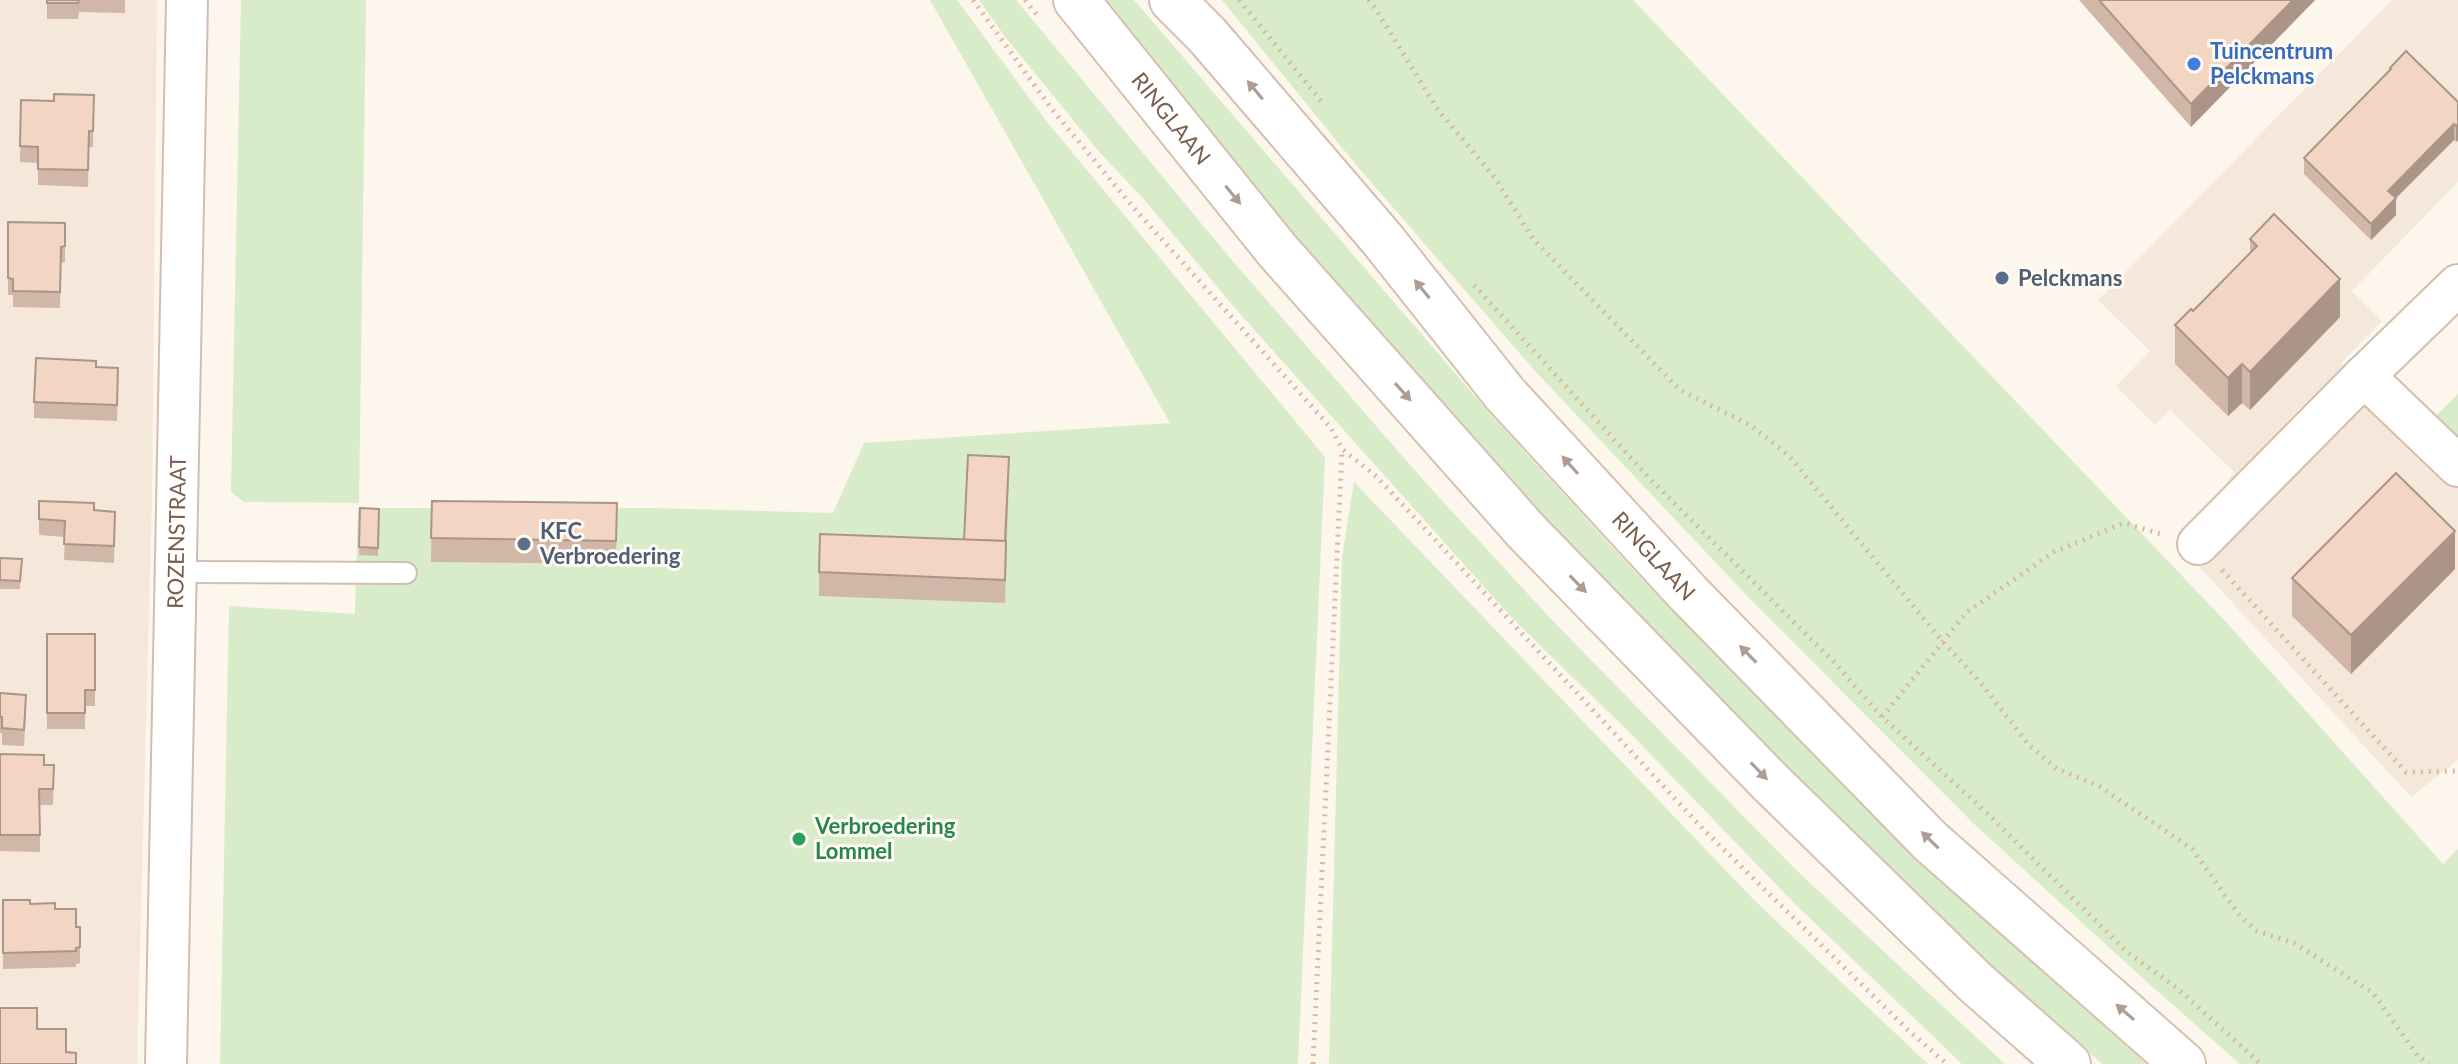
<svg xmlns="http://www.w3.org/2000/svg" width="2458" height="1064" viewBox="0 0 2458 1064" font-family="Lato,sans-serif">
	<rect width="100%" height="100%" fill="#fdf6ec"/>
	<!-- residential -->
	<g fill="#f5e8da">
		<polygon points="0,0 157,0 152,497 137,1064 0,1064"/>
		<polygon points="2392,0 2458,0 2458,182 2352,291 2382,321 2341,363 2458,480 2458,760 2411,797 2181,547 2234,472 2170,410 2155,425 2116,386 2150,351 2098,300"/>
	</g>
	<!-- green -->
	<g fill="#d8ecc9">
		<polygon points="241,0 366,0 359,503 244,502 231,492"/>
		<polygon points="930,0 957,0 1047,122 1325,457 1298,1064 220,1064 229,606 355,614 358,508 653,508 833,513 864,443 1170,423"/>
		<polygon points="979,0 1016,0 1230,258 1425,482 1551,619 1795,869 2005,1064 1962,1064 1795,904 1629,732 1511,617 1241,315 1141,196 1100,153 1003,34"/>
		<polygon points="1103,0 1134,0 1491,415 1637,574 1804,744 1988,922 2146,1064 2102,1064 1898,882 1712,693 1562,536 1326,278"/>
		<polygon points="1222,0 1633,0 2227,623 2443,864 2458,849 2458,1064 2240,1064 2147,982 1974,824 1751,600 1536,372 1357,166"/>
		<polygon points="2458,394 2458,439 2435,417"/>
		<polygon points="1354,482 1755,901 1928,1064 1329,1064 1342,557"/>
	</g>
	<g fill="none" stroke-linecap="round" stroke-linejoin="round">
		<!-- lane casing -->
		<g stroke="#d1beb0" stroke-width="24">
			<polyline id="lane" points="177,572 406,573"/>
		</g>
		<!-- street casing -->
		<g stroke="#d1beb0" stroke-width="44">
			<g id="street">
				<polyline points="2458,285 2364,376 2458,466"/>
				<polyline points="2198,544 2364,376"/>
				<path id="s1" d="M166 1064 187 0"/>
			</g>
		</g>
		<!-- secondary casing -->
		<g stroke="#d6c0b0" stroke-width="48">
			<g id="secondary">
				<path id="s2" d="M1076 0 1277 250 1526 531 1770 782 1975 982 2068 1064"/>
				<path id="s3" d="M1172 0 1207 35 1382 239 1505 394 1688 593 1930 841 2183 1064"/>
			</g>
		</g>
		<!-- path -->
		<g stroke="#d9b8a5" stroke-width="5" stroke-dasharray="2 6" stroke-linecap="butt">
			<polyline points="973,0 1051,108 1132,206 1331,428 1342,449 1377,477 1703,829 1908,1030 1947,1064"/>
			<polyline points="1025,0 1037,15"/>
			<polyline points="1239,0 1322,102"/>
			<polyline points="1368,0 1375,8 1438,110 1495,178 1533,239 1680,390 1752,426 1789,456 1943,642 1980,682 2029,745 2057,769 2099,786 2192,849 2240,916 2257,931 2294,943 2373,993 2418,1056 2429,1064"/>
			<polyline points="1474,285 1651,480 1834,662 1882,717 1988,814 2126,951 2178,989 2261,1064"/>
			<polyline points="2222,570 2406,772 2458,771"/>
			<polyline points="1882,717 1967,612 2054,552 2124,523 2164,535"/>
			<polyline points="1313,1064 1342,450"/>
		</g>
		<!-- lane -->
		<use href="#lane" stroke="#fff" stroke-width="20"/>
		<!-- street -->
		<use href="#street" stroke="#fff" stroke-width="40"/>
		<!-- secondary -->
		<use href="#secondary" stroke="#fff" stroke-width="44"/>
	</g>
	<!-- wall -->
	<g fill="#d1b7a8">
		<polygon points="47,0 125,0 125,13 79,12 78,19 47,19"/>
		<polygon points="2079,0 2315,0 2191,127"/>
		<polygon points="2390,68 2458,102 2456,142 2454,140 2396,198 2396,215 2371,240 2304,174 2304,158 2390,71"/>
		<polygon points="94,95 93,147 89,147 88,187 38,185 38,163 20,162 21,100 54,101"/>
		<polygon points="8,222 65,223 65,262 61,263 60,308 13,307 13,295 8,295"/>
		<polygon points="2250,239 2340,317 2250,410 2242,403 2228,416 2175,364 2175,325 2193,311 2250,253"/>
		<polygon points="118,384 117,421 34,418 34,402"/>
		<polygon points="1009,473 1005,603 819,596 819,572 964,540"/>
		<polygon points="39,501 94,510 115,528 114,563 64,560 65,537 39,535"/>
		<polygon points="432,501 617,503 616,564 431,562"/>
		<polygon points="360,508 379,509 378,556 359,555"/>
		<polygon points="0,558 22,559 20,589 0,589"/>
		<polygon points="2455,569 2351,674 2292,616 2292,578"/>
		<polygon points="47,634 95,634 95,706 85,706 85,729 47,729"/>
		<polygon points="0,693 26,711 24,746 2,745 2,733 0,733"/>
		<polygon points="0,754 44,765 54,765 53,805 40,805 40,852 0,851"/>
		<polygon points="3,900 30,904 55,909 76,927 80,927 80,963 76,964 76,967 3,969"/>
	</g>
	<!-- shaded-wall -->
	<g fill="#aa9588">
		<polygon points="2293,0 2315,0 2191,127 2191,104"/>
		<polygon points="2454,124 2454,140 2396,198 2396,215 2371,240 2371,224 2388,191"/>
		<polygon points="2458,124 2458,140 2456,142 2456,126"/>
		<polygon points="2340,279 2340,317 2250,410 2250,372"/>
		<polygon points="2242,364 2242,403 2228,416 2228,378"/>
		<polygon points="2455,531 2455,569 2351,674 2351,635"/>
	</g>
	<!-- building -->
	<g fill="#f3d5c3" stroke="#aa9588" stroke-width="2">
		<polygon points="47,0 79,0 78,3 47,3"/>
		<polygon points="2099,0 2293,0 2191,104"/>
		<polygon points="2406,51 2458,102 2458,124 2456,126 2454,124 2388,191 2396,198 2371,224 2304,158 2391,69 2390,68"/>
		<polygon points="54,94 94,95 93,131 89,131 88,170 38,169 38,147 20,146 21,100 54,101"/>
		<polygon points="2274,214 2340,279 2250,372 2242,364 2228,378 2175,325 2191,309 2193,311 2257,246 2250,239"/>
		<polygon points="8,222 65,223 65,246 61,247 60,292 13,291 13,279 8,278"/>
		<polygon points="36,358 96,361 96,367 118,368 117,405 34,402"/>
		<polygon points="968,455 1009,457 1005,541 964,540"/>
		<polygon points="2396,473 2455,531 2351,635 2292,578"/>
		<polygon points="39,501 94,503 94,510 115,512 114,546 64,544 65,521 39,519"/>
		<polygon points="432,501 617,503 616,541 431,538"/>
		<polygon points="360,508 379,509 378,548 359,547"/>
		<polygon points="820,534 1006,541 1005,580 819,572"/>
		<polygon points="0,558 22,559 20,581 0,580"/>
		<polygon points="47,634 95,634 95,690 85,690 85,713 47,713"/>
		<polygon points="0,693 26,695 24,730 2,728 2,717 0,717"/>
		<polygon points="0,754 44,755 44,765 54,765 53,789 39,789 40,835 0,835"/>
		<polygon points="3,900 30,900 30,904 55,903 55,909 76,909 76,927 80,927 80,947 76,948 76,951 3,953"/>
		<polygon points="0,1008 37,1008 37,1029 66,1029 66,1052 76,1053 76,1064 0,1064"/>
	</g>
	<!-- one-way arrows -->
	<defs><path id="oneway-solid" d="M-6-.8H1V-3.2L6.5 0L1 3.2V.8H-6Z" transform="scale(2)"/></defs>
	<g fill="#af9d94">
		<use href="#oneway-solid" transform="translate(1255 90) rotate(-130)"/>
		<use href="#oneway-solid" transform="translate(1233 195) rotate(51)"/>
		<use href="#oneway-solid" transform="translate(1422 289) rotate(-129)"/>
		<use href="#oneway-solid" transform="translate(1403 392) rotate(48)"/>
		<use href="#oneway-solid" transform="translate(1570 465) rotate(-132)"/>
		<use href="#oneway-solid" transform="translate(1578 584) rotate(46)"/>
		<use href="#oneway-solid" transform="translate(1748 654) rotate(-134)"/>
		<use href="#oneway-solid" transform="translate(1759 771) rotate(46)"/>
		<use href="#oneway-solid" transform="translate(1930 840) rotate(-136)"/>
		<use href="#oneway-solid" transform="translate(2125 1012) rotate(-139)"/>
	</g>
	<!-- markers -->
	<circle fill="#3f7fe0" stroke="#fffaf3" stroke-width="3" cx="2194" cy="64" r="8"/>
	<g fill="#5c6f8a" stroke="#fffaf3" stroke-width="3">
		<circle cx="2002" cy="278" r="8"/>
		<circle cx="524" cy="544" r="8"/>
	</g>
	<circle fill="#2e9e5b" stroke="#fffaf3" stroke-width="3" cx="799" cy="839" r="8"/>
	<g text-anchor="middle" stroke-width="6" stroke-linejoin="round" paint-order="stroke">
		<!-- shop labels -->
		<g font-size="22" font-weight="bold" fill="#366cbe" stroke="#fffaf3" text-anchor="start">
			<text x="2210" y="59">Tuincentrum<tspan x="2210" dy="25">Pelckmans</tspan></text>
		</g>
		<!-- street labels -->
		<g font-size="22" fill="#7a5c4d" stroke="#fffaf3">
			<text dy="8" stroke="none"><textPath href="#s2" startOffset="152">RINGLAAN</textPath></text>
			<text dy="8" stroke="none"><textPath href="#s1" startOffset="532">ROZENSTRAAT</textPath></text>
			<text dy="8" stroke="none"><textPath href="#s3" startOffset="736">RINGLAAN</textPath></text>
		</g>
		<!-- service labels -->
		<g font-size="22" font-weight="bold" fill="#4e5e75" stroke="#fffaf3" text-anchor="start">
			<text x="2018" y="286">Pelckmans</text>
			<text x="540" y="539">KFC<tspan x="540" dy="25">Verbroedering</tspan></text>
		</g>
		<!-- leisure labels -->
		<g font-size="22" font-weight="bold" fill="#27864d" stroke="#fffaf3" text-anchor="start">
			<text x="815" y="834">Verbroedering<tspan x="815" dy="25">Lommel</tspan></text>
		</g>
	</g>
</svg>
